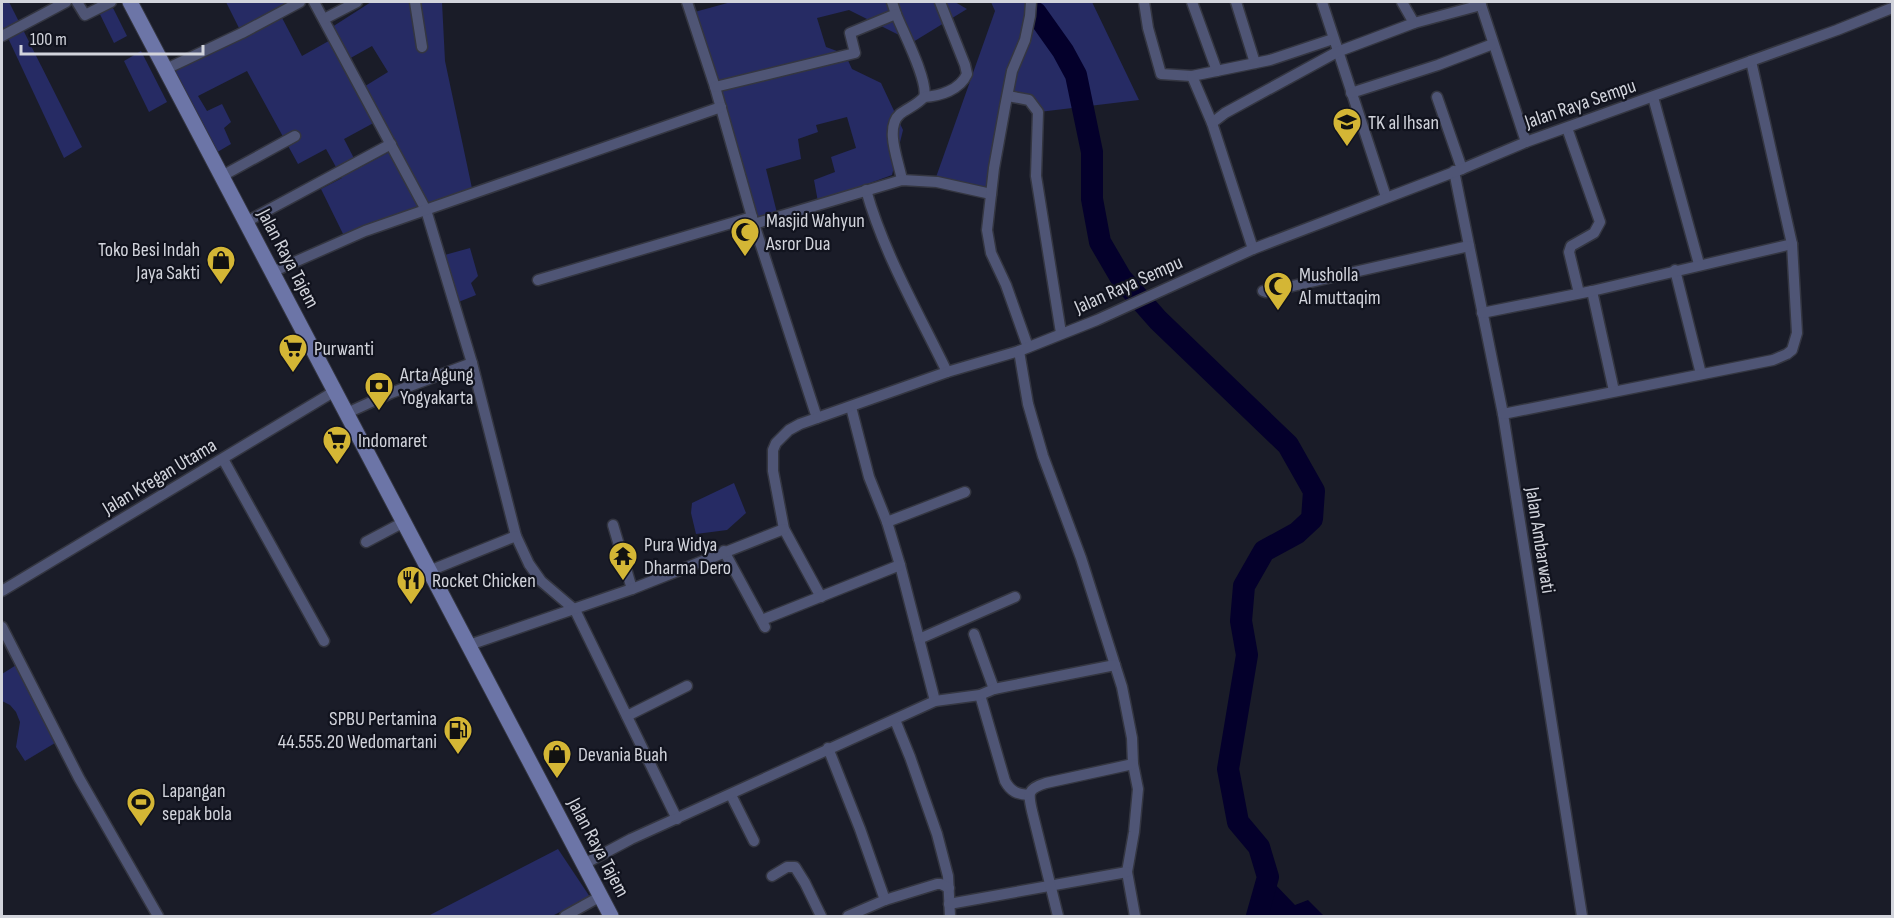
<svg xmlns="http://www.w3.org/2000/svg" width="1894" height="918" viewBox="0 0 1894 918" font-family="'Sofia Sans Condensed',sans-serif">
	<rect width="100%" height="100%" fill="#1a1c28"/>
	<!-- green -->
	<g fill="#262b64" fill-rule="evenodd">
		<polygon points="2,2 9,2 82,147 64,158 2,25"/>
		<polygon points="94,2 110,2 127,36 114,43"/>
		<path d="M226 2H302L280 14 302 56 334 38 329 29 371 2H442L445 61 473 193 346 240 321 189 342 178 326 149 298 164 247 71 198 96 207 111 222 104 231 122 224 128 231 144 209 157 165 72 241 32ZM372 46 388 72 362 88 347 60ZM379 120 395 149 359 168 344 139Z"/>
		<polygon points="731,2 955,2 967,9 913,42 849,10 817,18 826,47 845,54 852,69 881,83 903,130 892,175 818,202 814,180 835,172 831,157 856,148 847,117 816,125 818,132 798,139 801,159 766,169 777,213 754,219 691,13"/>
		<polygon points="991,2 1092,2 1139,100 1039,112 1029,98 1005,94 988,192 935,180 995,11"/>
		<polygon points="141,51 167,102 149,112 124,61"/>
		<polygon points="470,248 478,276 471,283 476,295 456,303 441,256"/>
		<polygon points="734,483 746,513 727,530 696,534 691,513 692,503"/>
		<polygon points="21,662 60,740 25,761 16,747 20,722 16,712 10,705 2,701 2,674"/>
		<polygon points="558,849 590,897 552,916 428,916"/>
	</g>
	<!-- water -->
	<polygon fill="#04002b" points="1268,877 1295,905 1308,900 1324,916 1250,916"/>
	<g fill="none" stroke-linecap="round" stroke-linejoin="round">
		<!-- river -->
		<polyline stroke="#04002b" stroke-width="22" points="1036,13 1063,51 1076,75 1092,152 1092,199 1100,242 1121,278 1158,320 1288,445 1314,491 1312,519 1297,533 1264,551 1244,586 1241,621 1247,655 1228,769 1238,822 1259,847 1268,877 1257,916"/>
		<!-- street casing -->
		<g stroke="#343641" stroke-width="13">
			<g id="street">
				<polyline points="77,2 85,15 111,2"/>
				<polyline points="314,2 426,210 472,363 516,536 529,564 541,581 575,610 677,819"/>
				<polyline points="415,2 422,47"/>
				<polyline points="687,2 715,87 754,224 817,418"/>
				<polyline points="892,2 896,14"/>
				<polyline points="1144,2 1148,28 1161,74 1192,76 1270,60 1333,39"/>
				<polyline points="1192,2 1217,71"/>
				<polyline points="1236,2 1255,63"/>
				<polyline points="1322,2 1386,197"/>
				<polyline points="1402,2 1414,23"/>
				<polyline points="1480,2 1526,142"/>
				<polyline points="324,19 357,2"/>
				<polyline points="2,36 66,2"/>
				<polyline points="166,69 242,33 300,2"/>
				<polyline points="1192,76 1212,123 1253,249"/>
				<path d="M715 87 855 53 850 33 896 14C903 32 929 82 924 97 917 105 908 108 900 114 884 128 899 162 902 180"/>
				<polyline points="1351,93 1438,65 1493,44"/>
				<polyline points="1008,96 1029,100 1038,112 1036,176 1061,333"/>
				<path d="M924 97C940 96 960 90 967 74L965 65 940 2"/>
				<polyline points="1437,97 1462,169"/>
				<polyline points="1653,97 1699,264"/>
				<polyline points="1212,123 1225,113 1337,52 1414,23 1481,5"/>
				<polyline points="1567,128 1600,222 1594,233 1571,246 1569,252 1579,293"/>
				<polyline points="1454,171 1503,414 1582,916"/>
				<polyline points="222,176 295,136"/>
				<path d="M866 190C884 254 918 312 947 372"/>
				<polyline points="246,222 391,144"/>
				<polyline points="754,224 902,180 937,182 991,194"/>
				<polyline points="1675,270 1701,374"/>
				<polyline points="272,272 365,231 721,107"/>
				<polyline points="538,280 752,217"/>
				<polyline points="1263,291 1266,292 1469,246"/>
				<polyline points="1592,291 1614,391"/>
				<polyline points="1482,313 1592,291 1792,244"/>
				<polyline points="1028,347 1006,285 991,253 987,230 994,168 1005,107 1012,71 1025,40 1030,16 1031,2"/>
				<polyline points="1019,351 1028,404 1043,456 1081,558 1122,687 1132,738 1133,764 1138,789 1134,832 1127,872 1135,916"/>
				<polyline points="851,407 869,477 887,522 900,565 935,701"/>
				<polyline points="347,413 391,393 472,363"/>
				<polyline points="1503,414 1773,360 1787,354 1792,350 1797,333 1792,244 1751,61"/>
				<polyline points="223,459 324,641"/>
				<polyline points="887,522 965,492"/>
				<polyline points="613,525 632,589"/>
				<polyline points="366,542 404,522"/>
				<polyline points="724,551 765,627"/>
				<polyline points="429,571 516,536"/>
				<polyline points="2,591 335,391"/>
				<polyline points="821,597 784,529 773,471 773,450 776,443 789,430 800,424 947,372 1019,351 1097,320 1253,249 1462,169 1526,142 1837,30 1892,8"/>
				<polyline points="762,620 900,565"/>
				<polyline points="2,627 79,778 158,916"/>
				<polyline points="974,634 994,689"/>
				<polyline points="919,639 1015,597"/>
				<polyline points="469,645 632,589 784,529"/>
				<path d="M980 695 1005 781C1011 792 1017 794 1029 795"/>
				<polyline points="627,716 687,686"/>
				<polyline points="895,720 910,757 937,834 948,876 950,916"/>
				<polyline points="828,748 860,829 885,900"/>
				<polyline points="731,795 754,841"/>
				<polyline points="584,864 631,839 935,701 980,695 994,689 1115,665"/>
				<polyline points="772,876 787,867 795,867 805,883 821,916"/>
				<polyline points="949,904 1127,872"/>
				<polyline points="565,916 601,896"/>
				<polyline points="848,916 885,900 937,884 941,884 949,888"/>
				<path d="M1058 916 1032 811C1028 793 1027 789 1046 783L1133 764"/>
			</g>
		</g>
		<!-- secondary casing -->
		<g stroke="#343641" stroke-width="17">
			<polyline id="secondary" points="130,2 611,916"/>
		</g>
		<!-- street -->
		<use href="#street" stroke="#4f5575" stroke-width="10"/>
		<!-- secondary -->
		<use href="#secondary" stroke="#6c75a7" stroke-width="15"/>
	</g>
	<!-- icons -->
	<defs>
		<g id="school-pin" transform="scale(1.5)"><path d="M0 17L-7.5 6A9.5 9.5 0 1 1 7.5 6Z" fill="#d4b635" stroke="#11131e"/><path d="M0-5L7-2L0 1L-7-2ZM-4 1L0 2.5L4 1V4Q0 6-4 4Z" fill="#111"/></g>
		<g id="mosque-pin" transform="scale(1.5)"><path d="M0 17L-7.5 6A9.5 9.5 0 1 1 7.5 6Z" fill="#d4b635" stroke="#11131e"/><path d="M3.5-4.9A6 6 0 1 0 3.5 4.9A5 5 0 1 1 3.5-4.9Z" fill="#111"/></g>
		<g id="shop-pin" transform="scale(1.5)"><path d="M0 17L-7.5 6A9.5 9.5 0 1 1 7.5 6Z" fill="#d4b635" stroke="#11131e"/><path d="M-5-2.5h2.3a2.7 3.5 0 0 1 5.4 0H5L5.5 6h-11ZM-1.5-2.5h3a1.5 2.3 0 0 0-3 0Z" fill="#111"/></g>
		<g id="supermarket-pin" transform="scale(1.5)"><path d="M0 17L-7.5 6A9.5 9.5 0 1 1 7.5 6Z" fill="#d4b635" stroke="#11131e"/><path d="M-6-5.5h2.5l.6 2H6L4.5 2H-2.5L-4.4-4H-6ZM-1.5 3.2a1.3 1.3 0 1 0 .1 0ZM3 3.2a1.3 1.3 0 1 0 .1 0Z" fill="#111"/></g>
		<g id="bank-pin" transform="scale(1.5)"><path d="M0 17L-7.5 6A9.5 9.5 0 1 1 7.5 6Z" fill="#d4b635" stroke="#11131e"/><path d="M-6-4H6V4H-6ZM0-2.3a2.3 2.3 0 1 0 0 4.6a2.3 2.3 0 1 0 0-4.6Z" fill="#111"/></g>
		<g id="temple-pin" transform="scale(1.5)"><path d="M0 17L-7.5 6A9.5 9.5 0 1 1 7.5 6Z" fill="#d4b635" stroke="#11131e"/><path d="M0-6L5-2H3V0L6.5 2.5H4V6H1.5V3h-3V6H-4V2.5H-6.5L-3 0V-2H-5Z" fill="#111"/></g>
		<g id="restaurant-pin" transform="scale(1.5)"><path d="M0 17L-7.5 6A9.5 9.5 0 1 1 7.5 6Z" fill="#d4b635" stroke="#11131e"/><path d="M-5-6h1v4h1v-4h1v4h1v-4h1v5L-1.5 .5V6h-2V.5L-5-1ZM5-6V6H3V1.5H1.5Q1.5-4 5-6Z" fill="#111"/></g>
		<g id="fuel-pin" transform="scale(1.5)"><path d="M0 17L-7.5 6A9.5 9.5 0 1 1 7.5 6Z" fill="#d4b635" stroke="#11131e"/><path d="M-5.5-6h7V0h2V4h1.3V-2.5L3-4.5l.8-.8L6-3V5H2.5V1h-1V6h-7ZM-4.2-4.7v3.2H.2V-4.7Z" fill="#111"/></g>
		<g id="stadium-pin" transform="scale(1.5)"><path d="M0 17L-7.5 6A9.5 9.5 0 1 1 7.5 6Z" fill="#d4b635" stroke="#11131e"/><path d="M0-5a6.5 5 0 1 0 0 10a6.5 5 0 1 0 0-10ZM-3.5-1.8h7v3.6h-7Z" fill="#111"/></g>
	</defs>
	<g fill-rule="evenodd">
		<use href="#school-pin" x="1347" y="122"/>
		<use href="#mosque-pin" x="745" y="232"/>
		<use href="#shop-pin" x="221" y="260"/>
		<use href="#mosque-pin" x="1278" y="286"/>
		<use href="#supermarket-pin" x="293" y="348"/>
		<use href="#bank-pin" x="379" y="386"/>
		<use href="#supermarket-pin" x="337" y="440"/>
		<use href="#temple-pin" x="623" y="556"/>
		<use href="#restaurant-pin" x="411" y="580"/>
		<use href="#fuel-pin" x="458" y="730"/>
		<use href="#shop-pin" x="557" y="754"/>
		<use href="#stadium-pin" x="141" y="802"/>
	</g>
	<g text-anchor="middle" stroke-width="4.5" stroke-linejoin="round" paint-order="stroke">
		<!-- street labels -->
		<g font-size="20" fill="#d2d4dc" stroke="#11131e">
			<text transform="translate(1580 103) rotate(-19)" y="7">Jalan Raya Sempu</text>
			<text transform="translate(289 258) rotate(62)" y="7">Jalan Raya Tajem</text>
			<text transform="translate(1128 284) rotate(-24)" y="7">Jalan Raya Sempu</text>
			<text transform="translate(159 476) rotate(-31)" y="7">Jalan Kregan Utama</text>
			<text transform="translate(1541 540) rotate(81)" y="7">Jalan Ambarwati</text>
			<text transform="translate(599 847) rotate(62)" y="7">Jalan Raya Tajem</text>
		</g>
		<!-- poi labels -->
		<g font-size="20" fill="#d2d4dc" stroke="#11131e" text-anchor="start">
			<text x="1368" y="129">TK al Ihsan</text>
			<text x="766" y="227">Masjid Wahyun<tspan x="766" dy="23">Asror Dua</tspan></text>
			<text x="200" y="256" text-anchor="end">Toko Besi Indah<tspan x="200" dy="23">Jaya Sakti</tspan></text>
			<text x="1299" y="281">Musholla<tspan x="1299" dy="23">Al muttaqim</tspan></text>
			<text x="314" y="355">Purwanti</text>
			<text x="400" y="381">Arta Agung<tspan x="400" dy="23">Yogyakarta</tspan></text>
			<text x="358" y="447">Indomaret</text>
			<text x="644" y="551">Pura Widya<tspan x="644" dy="23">Dharma Dero</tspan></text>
			<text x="432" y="587">Rocket Chicken</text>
			<text x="437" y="725" text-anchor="end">SPBU Pertamina<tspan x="437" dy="23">44.555.20 Wedomartani</tspan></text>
			<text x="578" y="761">Devania Buah</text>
			<text x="162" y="797">Lapangan<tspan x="162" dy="23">sepak bola</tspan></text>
		</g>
	</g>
	<!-- border -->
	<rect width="1894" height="918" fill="none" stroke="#d2d4dc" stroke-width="6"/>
	<!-- scale -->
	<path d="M21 45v9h182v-9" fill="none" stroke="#d2d4dc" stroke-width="3"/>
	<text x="30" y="45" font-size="18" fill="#d2d4dc" stroke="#11131e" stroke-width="4.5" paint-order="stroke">100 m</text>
</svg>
